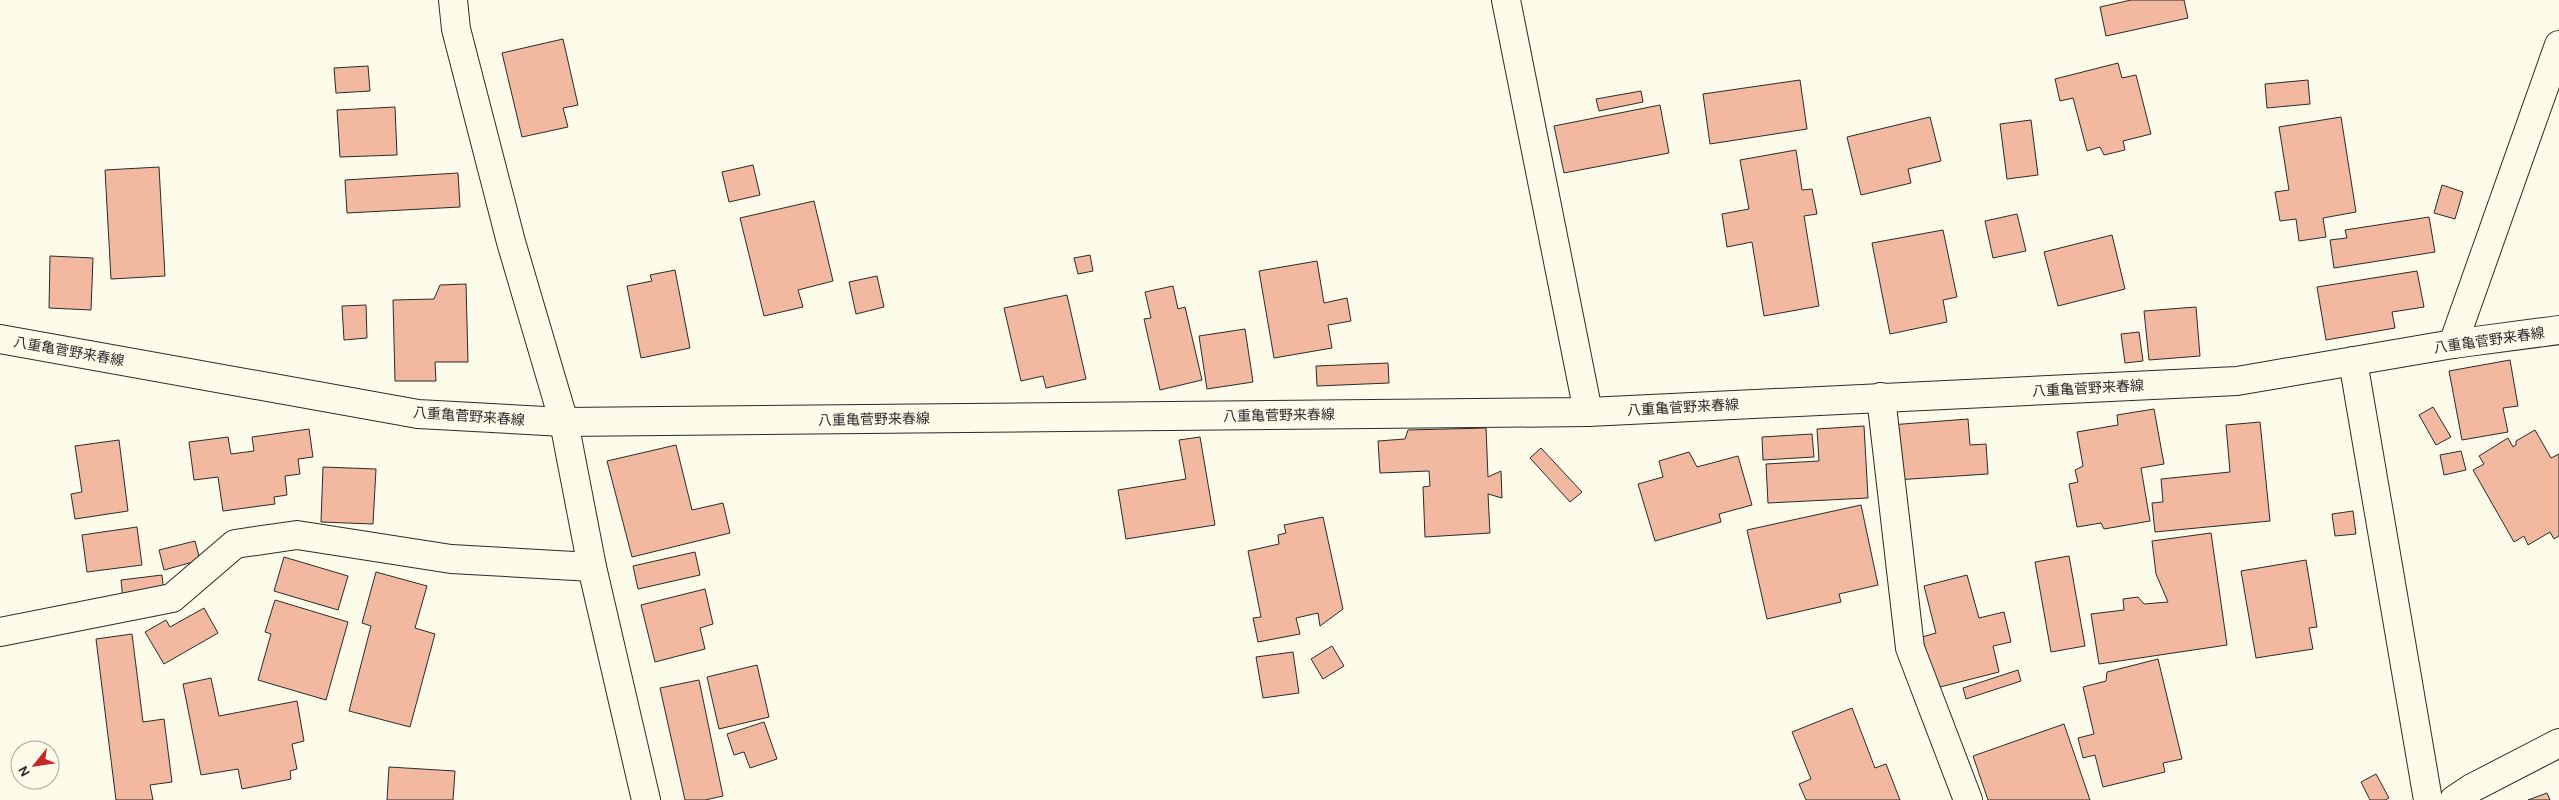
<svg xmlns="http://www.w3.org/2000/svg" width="2559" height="800" viewBox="0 0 2559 800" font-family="Karla,'Noto Sans JP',sans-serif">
	<rect width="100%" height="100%" fill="#fdfbea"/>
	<!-- building -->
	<g fill="#f2b8a0" stroke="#2b2b2b">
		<polygon points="2131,0 2184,0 2188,18 2106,36 2100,7"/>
		<polygon points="563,39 578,105 563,108 568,127 522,137 502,53"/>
		<polygon points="2118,63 2122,78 2136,75 2151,134 2123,141 2125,150 2104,155 2100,147 2087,151 2073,98 2060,101 2055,79"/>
		<polygon points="368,66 370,91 336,93 334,68"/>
		<polygon points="1800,80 1807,129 1710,144 1703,94"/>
		<polygon points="2308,80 2310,104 2267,108 2265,84"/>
		<polygon points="1641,91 1643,102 1599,111 1596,99"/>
		<polygon points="1660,105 1669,153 1564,173 1554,126"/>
		<polygon points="395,107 397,155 340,157 337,110"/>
		<polygon points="1930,117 1941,161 1908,169 1911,183 1861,195 1847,137"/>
		<polygon points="2341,117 2356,212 2323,218 2326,237 2299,241 2296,219 2280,221 2275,192 2289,190 2279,127"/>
		<polygon points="2031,120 2038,175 2007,179 2000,124"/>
		<polygon points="1796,150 1802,190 1812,189 1817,214 1804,216 1819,306 1764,316 1752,242 1727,247 1722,214 1749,209 1740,160"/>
		<polygon points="753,165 760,195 729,202 722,172"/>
		<polygon points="159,167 165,276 111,279 105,170"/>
		<polygon points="458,173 460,207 347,213 345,180"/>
		<polygon points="2442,185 2463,192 2455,219 2434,213"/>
		<polygon points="814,201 833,281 798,290 803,307 764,316 740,218"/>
		<polygon points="2017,214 2026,251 1993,258 1985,221"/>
		<polygon points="2429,217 2435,252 2334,268 2330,240 2347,238 2345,230"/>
		<polygon points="1943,230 1957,297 1943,300 1947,322 1890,334 1872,243"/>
		<polygon points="2112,235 2125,289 2058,306 2044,252"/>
		<polygon points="1090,255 1093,271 1078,274 1074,258"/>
		<polygon points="50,256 93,258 91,310 49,308"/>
		<polygon points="1317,261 1324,303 1347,298 1351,321 1328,325 1332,348 1274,358 1259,271"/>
		<polygon points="675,270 690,348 641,358 627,286 652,281 650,275"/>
		<polygon points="2417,271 2424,307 2392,312 2395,328 2326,340 2317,287"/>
		<polygon points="877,276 884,307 856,314 849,282"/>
		<polygon points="466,284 468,362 435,362 436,381 395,381 393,300 434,299 440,285"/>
		<polygon points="1173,286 1178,309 1185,307 1202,380 1160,390 1144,319 1151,318 1145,292"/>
		<polygon points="1067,295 1086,379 1046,388 1043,376 1021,381 1004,308"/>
		<polygon points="366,305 367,338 344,340 342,306"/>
		<polygon points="2196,307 2200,356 2149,360 2144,311"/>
		<polygon points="1245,329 1253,382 1207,389 1199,336"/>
		<polygon points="2139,332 2143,361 2125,363 2121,334"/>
		<polygon points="2510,360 2518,406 2503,408 2508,432 2462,440 2449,371"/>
		<polygon points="1388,363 1389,383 1317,386 1316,366"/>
		<polygon points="2433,407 2451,437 2436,445 2419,415"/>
		<polygon points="2154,409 2164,464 2141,468 2150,521 2104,529 2101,523 2077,527 2069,484 2078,482 2075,470 2083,466 2077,432 2118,425 2117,415"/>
		<polygon points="1968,419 1970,445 1986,444 1988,474 1895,480 1890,425"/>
		<polygon points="2260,422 2270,521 2155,532 2152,503 2163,502 2161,479 2230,472 2226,425"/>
		<polygon points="1864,426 1868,498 1768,503 1766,464 1819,461 1817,429"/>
		<polygon points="1486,428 1488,477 1501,471 1502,498 1488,494 1490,533 1425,537 1423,487 1430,486 1429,471 1380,473 1378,441 1405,439 1408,430"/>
		<polygon points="309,429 313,457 298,459 300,474 285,476 287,495 274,497 275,504 223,511 218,477 194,480 189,442 228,437 231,454 254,451 252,437"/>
		<polygon points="2535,430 2551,458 2559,454 2559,536 2554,539 2550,532 2528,545 2524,536 2514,542 2473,470 2484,464 2479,456 2508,438 2513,447 2516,445 2516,441"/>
		<polygon points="1812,434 1814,457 1763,460 1762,437"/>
		<polygon points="1200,437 1215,525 1126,539 1118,490 1186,479 1179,440"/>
		<polygon points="119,440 128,511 75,519 71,494 82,492 75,446"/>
		<polygon points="676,445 692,510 723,503 730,533 632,557 607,461"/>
		<polygon points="1541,448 1582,492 1570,502 1530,458"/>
		<polygon points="2461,451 2466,470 2444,475 2440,455"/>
		<polygon points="1689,452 1697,467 1738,456 1752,505 1719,514 1721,522 1655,541 1638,484 1663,477 1659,461"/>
		<polygon points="323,467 376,469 373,524 321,522"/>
		<polygon points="1861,505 1878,585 1839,594 1841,602 1767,619 1747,530"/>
		<polygon points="2353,511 2356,534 2335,536 2332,514"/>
		<polygon points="1323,517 1343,609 1320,626 1318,613 1296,618 1300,634 1258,642 1253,618 1261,617 1248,551 1279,544 1278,535 1286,533 1284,525"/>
		<polygon points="137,527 142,565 87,572 82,535"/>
		<polygon points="2211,533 2227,645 2099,664 2091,614 2124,610 2123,599 2138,597 2144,604 2168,602 2156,574 2152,541"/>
		<polygon points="195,541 200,560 164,570 159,550"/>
		<polygon points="695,552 700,575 638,589 633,566"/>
		<polygon points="2069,556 2085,646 2051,652 2035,562"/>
		<polygon points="284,557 348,576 338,610 274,591"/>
		<polygon points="2306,560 2317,627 2309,628 2313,649 2256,658 2241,571"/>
		<polygon points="376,572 427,586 415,628 435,634 410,727 349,711 371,626 362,623"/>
		<polygon points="162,575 164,594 123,600 121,580"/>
		<polygon points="1967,575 1979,618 2004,612 2011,642 1993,646 1999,672 1936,688 1922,637 1936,633 1924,586"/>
		<polygon points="705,589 713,624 700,628 705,649 655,662 641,605"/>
		<polygon points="275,600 348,622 326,700 258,680 271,634 265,632"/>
		<polygon points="204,608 218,633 164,664 145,632 166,620 170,627"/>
		<polygon points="132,634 143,722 164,719 172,782 150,785 153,800 116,800 96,639"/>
		<polygon points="1332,646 1344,666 1323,679 1311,659"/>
		<polygon points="1293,652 1299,693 1263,698 1256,657"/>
		<polygon points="2158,659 2182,759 2163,763 2165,772 2103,787 2095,755 2083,758 2078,738 2094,734 2083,687 2106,681 2107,672"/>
		<polygon points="757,665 769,717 719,729 707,677"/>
		<polygon points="2018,670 2021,681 1966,699 1963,688"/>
		<polygon points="211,678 219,716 297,701 304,741 292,744 297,769 290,771 291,779 242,789 238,769 201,775 183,684"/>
		<polygon points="699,680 723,796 705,800 685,800 660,688"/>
		<polygon points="1852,708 1875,768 1886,764 1900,800 1806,800 1799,784 1811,779 1792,732"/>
		<polygon points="764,722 777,759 750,768 744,752 734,755 727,734"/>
		<polygon points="2064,724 2090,800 1988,800 1973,756"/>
		<polygon points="389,767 455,771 453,800 387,800"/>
		<polygon points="2376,774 2389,798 2385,800 2370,800 2361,782"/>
		<polygon points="2547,793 2550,800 2528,800"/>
	</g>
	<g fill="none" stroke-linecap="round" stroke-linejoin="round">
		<!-- minor casing -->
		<g stroke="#2b2b2b" stroke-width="30">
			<g id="minor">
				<polyline points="453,0 456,29 511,242 564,422 592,567 646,800"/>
				<polyline points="1506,0 1588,412"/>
				<polyline points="2453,344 2559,45"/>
				<polyline points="2353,361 2428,800"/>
				<polyline points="1881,397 1910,648 1968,800"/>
				<polyline points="0,632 172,598 235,544 297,535 451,559 592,567"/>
				<polyline points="2454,800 2472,788 2559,743"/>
			</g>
		</g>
		<!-- major casing -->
		<g stroke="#2b2b2b" stroke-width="30">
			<polyline id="major" points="0,339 418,414 564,422 1588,412 2237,381 2453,344 2559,330"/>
		</g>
		<!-- minor -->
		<use href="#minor" stroke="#fdfbea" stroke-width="28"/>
		<!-- major -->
		<use href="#major" stroke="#fdfbea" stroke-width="28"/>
	</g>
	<g text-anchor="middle" stroke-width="4" stroke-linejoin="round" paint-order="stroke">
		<!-- street labels -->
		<g font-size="14" fill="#2b2b2b" stroke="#fdfbea">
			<text transform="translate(2489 340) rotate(-8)" y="5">八重亀菅野来春線</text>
			<text transform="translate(69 351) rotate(10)" y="5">八重亀菅野来春線</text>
			<text transform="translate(2088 388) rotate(-3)" y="5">八重亀菅野来春線</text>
			<text transform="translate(1683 407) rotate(-3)" y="5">八重亀菅野来春線</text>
			<text transform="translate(1279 415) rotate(-1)" y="5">八重亀菅野来春線</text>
			<text transform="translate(469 416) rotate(4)" y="5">八重亀菅野来春線</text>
			<text transform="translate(874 419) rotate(-1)" y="5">八重亀菅野来春線</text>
		</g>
	</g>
	<!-- north arrow -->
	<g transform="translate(35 765) rotate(240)"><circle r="24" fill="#fdfbea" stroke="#a9a89e"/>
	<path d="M0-4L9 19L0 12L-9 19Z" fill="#c62828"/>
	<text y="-8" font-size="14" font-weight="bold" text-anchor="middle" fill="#2b2b2b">N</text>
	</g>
</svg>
